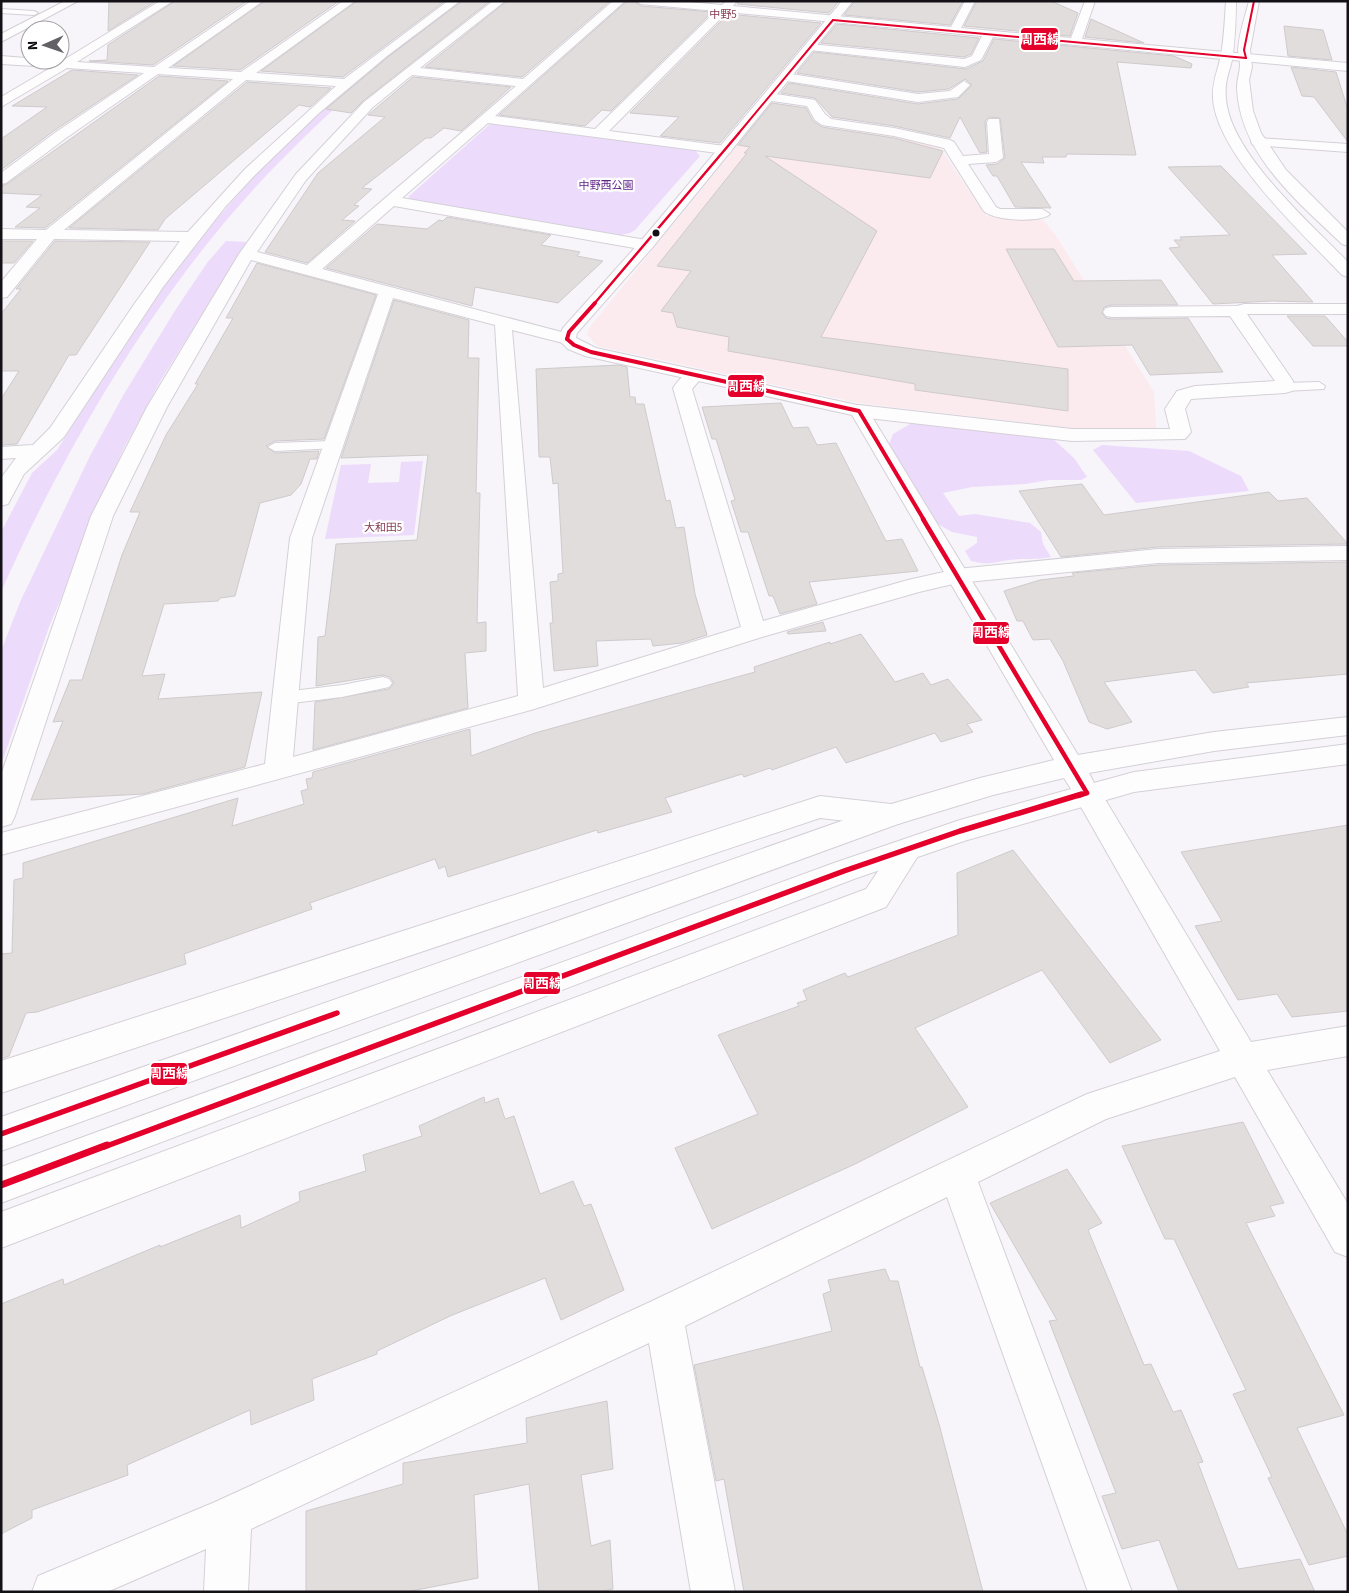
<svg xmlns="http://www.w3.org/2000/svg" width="1349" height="1593" viewBox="0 0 1349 1593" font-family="'Source Sans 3','Noto Sans JP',sans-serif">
	<rect width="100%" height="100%" fill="#f7f4fa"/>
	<!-- commercial -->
	<polygon fill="#fbeaee" points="769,114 813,127 870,133 933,145 940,148 986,216 998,218 1035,217 1044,221 1056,236 1154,392 1156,428 1067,428 859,403 597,346 587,334 590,327 762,115"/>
	<!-- green -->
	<g fill="#eddbfc">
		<path d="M461 1H469C432 30 391 56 357 88 309 131 261 178 220 228 133 333 56 467 1 592V532L32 473 57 450 134 328 172 275 205 232 268 161 315 115 396 47Z"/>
		<polygon points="499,123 693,148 700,156 635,230 630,233 616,236 413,200 408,197 490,124"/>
		<polygon points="226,241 247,242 161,380 124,448 89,523 70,577 49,627 1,765 1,651 21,600 90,456 124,394 176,309 207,263"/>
		<path d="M917 420 1052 438 1074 458 1087 477 1081 480H1049L1025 484 972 487 943 493 959 516 975 514 1030 523 1041 532 1043 544 1051 557C1037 560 1024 558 1010 560 992 562 990 566 971 561L965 551 977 543V537L952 532 936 523 889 444 893 434Z"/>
		<polygon points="1102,445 1189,451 1241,476 1249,491 1136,503 1093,450"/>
		<polygon points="423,461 414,535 325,539 341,465 371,464 368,483 399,482 401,462"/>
	</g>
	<!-- building -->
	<g fill="#e2dddd" stroke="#cfcacb">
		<polygon points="109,1 156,1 108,31"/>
		<polygon points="175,1 247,1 153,65 89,61 107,60 108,45"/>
		<polygon points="265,1 339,1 240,70 173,66"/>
		<polygon points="357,1 445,1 343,77 261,71"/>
		<polygon points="462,1 490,1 363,101 351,113 326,109 388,57"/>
		<polygon points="507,1 610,1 522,77 425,67"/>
		<polygon points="627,1 634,1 641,6 712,12 611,111 602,110 585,126 499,115"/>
		<polygon points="739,1 839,1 829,13 737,4"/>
		<polygon points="855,1 963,1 950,25 844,15"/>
		<polygon points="977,1 1051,1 1078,13 1070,36 964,26"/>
		<polygon points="728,14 821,23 720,143 660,136 679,117 630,113"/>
		<polygon points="1091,19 1144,43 1085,37"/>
		<polygon points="837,24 979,38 971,54 964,57 821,43"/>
		<polygon points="1284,26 1323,30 1332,60 1288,56"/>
		<polygon points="994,39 1174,56 1192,64 1191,68 1117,62 1136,155 1067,154 1066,157 1042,157 1044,163 1021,162 1051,208 1015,207 997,176 993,176 986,165 997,164 1005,158 1000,118 989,117 985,121 987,152 980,153 960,117 950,138 894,126 832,117 815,98 781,93 789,83 918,104 958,99 972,85 965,79 949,89 918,92 797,73 814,52 966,69 983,61"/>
		<polygon points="1291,67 1336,72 1348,110 1348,142 1314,97 1302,96"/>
		<polygon points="72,70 138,75 55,130 1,170 1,139 47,107 12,106"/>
		<polygon points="159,76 228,81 45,228 15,227 40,208 26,207 42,195 1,193 1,186 7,184"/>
		<polygon points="413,77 511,87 461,131 444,128 431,138 426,138 362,188 372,189 354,205 359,206 342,220 355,221 307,263 265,252 318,173 385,117 368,115"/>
		<polygon points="247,82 331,88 310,107 299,105 165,219 158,230 69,228"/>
		<polygon points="772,103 806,108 813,121 822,127 894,138 943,151 930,178 765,156 877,231 821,337 1068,369 1068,411 915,390 915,384 728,351 729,337 677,327 673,313 661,311 691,271 657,266 747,153 744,153 750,147 738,145"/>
		<polygon points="1221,166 1307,254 1272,255 1313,302 1272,301 1213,304 1169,248 1180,247 1174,240 1182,240 1180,237 1230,235 1168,167"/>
		<polygon points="447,217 551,235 541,245 580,252 577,256 603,261 558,303 475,287 472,306 326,268 377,224 427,229 439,220 443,221"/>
		<polygon points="1,241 33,241 14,263 1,263"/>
		<polygon points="55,241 150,242 76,355 69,355 17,444 1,445 1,399 19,371 1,371 1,314 21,289 16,289"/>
		<polygon points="1006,249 1054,249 1074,281 1161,280 1178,305 1112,305 1104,307 1102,313 1106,318 1112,319 1188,318 1223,372 1150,375 1132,345 1058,347"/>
		<polygon points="257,263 376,295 324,439 275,441 266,446 275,453 319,451 317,459 310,459 301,484 291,495 260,503 235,596 220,598 218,601 164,604 142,676 165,674 158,699 262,692 245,767 143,794 31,800 63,721 53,722 70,680 82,680 122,555 140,512 130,512 166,435 198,384 195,384 233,318 226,318"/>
		<polygon points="394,300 469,320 468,358 479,358 476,493 480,493 477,623 486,622 486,651 465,653 468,708 313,750 315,702 389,689 394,683 390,677 383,675 316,686 318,637 325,636 336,544 417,540 428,455 341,458"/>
		<polygon points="1287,316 1325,316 1348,342 1348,346 1313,346"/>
		<polygon points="619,365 627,367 630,397 635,397 636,404 644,404 666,501 670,500 676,528 684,527 695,594 707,635 682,643 653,646 651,639 596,641 598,666 554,671 550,623 553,623 550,582 558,581 558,574 563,573 558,483 553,484 550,457 539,457 536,369"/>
		<polygon points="781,403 793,428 808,427 817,445 836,443 886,541 902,539 918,571 809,582 817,604 780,614 773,596 769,596 748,532 741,532 731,501 735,500 716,439 712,439 702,407"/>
		<polygon points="1082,484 1104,515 1269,492 1278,501 1307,498 1348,544 1158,547 1061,557 1019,491"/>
		<polygon points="1348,562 1348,674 1246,683 1249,687 1213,693 1195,670 1104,682 1132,722 1107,729 1089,722 1063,661 1050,639 1033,640 1023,621 1017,621 1004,591 1040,580 1074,576 1072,573 1158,565"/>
		<polygon points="823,622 826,631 788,634 787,632"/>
		<polygon points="861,634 895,682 923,673 931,685 948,679 982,720 967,724 973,732 941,742 935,733 846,763 836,747 772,770 770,768 744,777 742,774 665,798 672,812 598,833 597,830 448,877 445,866 439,869 435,859 310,903 312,909 184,954 186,964 37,1012 26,1013 9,1056 1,1059 1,954 12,953 14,880 23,878 23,863 238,798 232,826 304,804 301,791 308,789 306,779 312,778 313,772 470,729 471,756 535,733 755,672 754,667 830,642 830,644"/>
		<polygon points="1348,825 1348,1011 1292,1017 1277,994 1238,1000 1195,926 1222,921 1181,852"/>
		<polygon points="1013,850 1161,1040 1110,1063 1042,970 915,1028 968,1107 853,1165 712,1229 675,1148 758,1114 718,1035 799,1006 797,1003 807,1000 803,990 845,973 848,977 958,935 957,873"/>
		<polygon points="484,1097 485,1103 498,1098 505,1119 514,1116 540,1194 573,1181 584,1206 591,1204 624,1290 561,1320 545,1278 450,1316 377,1351 377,1354 312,1379 314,1400 251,1425 250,1410 127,1465 128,1475 32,1510 32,1518 1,1534 1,1304 63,1279 64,1285 160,1245 160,1247 240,1215 241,1228 300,1201 299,1192 366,1171 363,1155 422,1136 419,1126"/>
		<polygon points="1243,1122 1284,1203 1270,1206 1275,1216 1246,1223 1344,1415 1297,1428 1348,1535 1348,1556 1309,1565 1268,1478 1272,1477 1233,1394 1246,1390 1174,1239 1165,1239 1122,1146"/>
		<polygon points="1067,1169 1102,1223 1088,1230 1144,1365 1151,1364 1173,1412 1181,1410 1203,1462 1198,1463 1238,1569 1300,1559 1315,1592 1179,1592 1159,1540 1122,1549 1102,1496 1116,1493 1049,1321 1057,1320 990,1203"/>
		<polygon points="885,1269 890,1281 898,1281 920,1367 922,1367 939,1424 983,1592 744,1592 724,1479 716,1481 694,1365 832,1331 823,1294 831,1291 828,1280"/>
		<polygon points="607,1401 613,1469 581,1475 591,1546 610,1540 613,1589 597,1592 539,1592 529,1484 474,1495 478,1578 406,1592 306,1592 306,1511 403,1484 403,1463 527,1443 526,1418"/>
	</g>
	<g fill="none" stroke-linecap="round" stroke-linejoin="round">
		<!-- lane casing -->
		<g stroke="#d4d0d7" stroke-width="2">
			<g id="lane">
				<polygon points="1,9 34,11 38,13 34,15 1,13"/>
				<polygon points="1319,382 1325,386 1324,389 1285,391 1279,387 1285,383"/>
				<polygon points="332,441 339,445 337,448 275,451 268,447 275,443"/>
				<polygon points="383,677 389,679 392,683 389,687 342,697 284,704 278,702 275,698 278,694 284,692 342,685"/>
			</g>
		</g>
		<!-- street casing -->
		<g stroke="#d4d0d7" stroke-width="2">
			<g id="street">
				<polygon points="65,1 78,1 1,42 1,34"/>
				<path d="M160 1H173L77 62 154 67 251 1H263L168 68 241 72 343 1H355L256 73 344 79 448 1H460L387 56 319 113 255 175 225 207 163 287 64 437 24 474 8 504 1 506V478L16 458 1 459V447L33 445 50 428 135 303 180 241 54 239 7 297 1 298V282L37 239H1V229L46 230 233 79 158 74 66 138 6 183 1 184V173L56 132 144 73 67 68 1 107V97L52 67 1 64V56L62 61ZM246 80 336 86 245 169 188 232 64 230Z"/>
				<path d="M493 1H505L420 68 523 79 613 1H625L495 116 595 129 716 11 641 4 636 1H678L722 5 726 1H737L733 6 951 27 965 1H975L961 28 1071 38 1085 1H1095L1082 39 1348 63V71L993 37 981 60 965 67 810 50 804 47 810 44 964 59 972 56 982 36 727 12 609 131 725 146 730 147 732 150 730 153 725 154 488 123 402 198 646 240 654 245 652 248 646 250 394 206 322 269 573 335 576 339 573 343 567 344 512 330 543 688 741 627 673 388C680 378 688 368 702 371L704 375 692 389 763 621 908 580 957 569 1158 549 1348 546V560L1158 563 957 583 919 592 762 637 531 710 1 855V833L265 764 290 538 378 294 251 260 167 407 113 516 15 816 11 824 1 827V775L91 516 147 407 239 254 296 174 364 102ZM412 75 516 86 307 265 257 252 306 180 372 108ZM393 298 495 325 518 696 293 757 312 538Z"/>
				<polygon points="785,73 918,94 950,91 964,81 970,85 958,97 918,102 781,80 779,77"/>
				<path d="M769 93 815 100 825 114 831 119 894 128 950 140 954 142 963 156 989 154 987 122 989 119H999L1003 158 996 162 968 164 996 207 1000 209H1042L1050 214C1043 223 990 221 983 210L944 148 894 136 822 125 815 120 807 106 765 100 763 97 765 94Z"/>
				<polygon points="1258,138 1348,144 1348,152 1253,145 1251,142 1253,139"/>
				<polygon points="1244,304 1348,304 1348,314 1247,314 1293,381 1294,387 1292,391 1285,393 1191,399 1185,409 1191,432 1185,439 1072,441 859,417 852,415 849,411 852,407 859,405 1072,429 1170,429 1165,409 1177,391 1195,386 1275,381 1230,316 1112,317 1106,316 1103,312 1106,308 1112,307 1237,306"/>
				<polygon points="1087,783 1097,786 1251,1042 1348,1026 1348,1056 1267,1070 1348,1204 1348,1257 1335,1252 1235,1077 1106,1119 978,1182 1132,1592 1088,1592 947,1197 685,1326 735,1592 691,1592 649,1343 251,1529 248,1592 204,1592 206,1549 107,1592 32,1592 38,1576 215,1502 650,1302 1087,1094 1220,1051 1073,793 1077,786"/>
				<polygon points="820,796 891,804 901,807 905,815 901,823 891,826 820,818 1,1093 1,1061"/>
				<polygon points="907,840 917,843 921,851 886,907 1,1248 1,1212 866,889 897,843"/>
			</g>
		</g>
		<!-- secondary casing -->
		<g stroke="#d4d0d7" stroke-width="2">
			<g id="secondary">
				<polygon points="842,1 853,1 652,248 577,333 576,338 596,348 866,407 1078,755 1214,732 1348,717 1348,735 1214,751 1089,773 1094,783 1134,772 1348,744 1348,764 1134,792 964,841 854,879 1,1203 1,1167 834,863 960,820 1071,789 1064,778 993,795 898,824 1,1151 1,1117 881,807 980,778 1054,760 852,415 585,356 568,349 558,339 563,328 640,242"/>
				<path d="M1226 1H1236C1236 19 1235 37 1233 55 1230 72 1224 80 1226 99 1230 153 1311 224 1348 262V277L1342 275C1304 235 1217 155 1213 99 1212 80 1218 71 1221 55 1224 37 1225 19 1226 1Z"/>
				<path d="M1249 1H1259L1250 50 1252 67 1249 80 1253 111 1261 133 1286 170 1348 232V246L1342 244C1298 202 1239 154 1237 87 1237 79 1240 72 1240 65 1240 60 1238 55 1238 50 1239 34 1245 17 1249 1Z"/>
			</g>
		</g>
		<!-- lane -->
		<use href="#lane" fill="#fefdfe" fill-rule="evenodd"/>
		<!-- street -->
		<use href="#street" fill="#fefdfe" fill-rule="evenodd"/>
		<!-- secondary -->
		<use href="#secondary" fill="#fefdfe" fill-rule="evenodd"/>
		<!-- bus-1-far5 casing -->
		<g stroke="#fff" stroke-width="4">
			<g id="bus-1-far5">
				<polyline points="833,20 1246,58"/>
				<polyline points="1246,58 1244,50 1254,1"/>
				<polyline points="738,134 833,20"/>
			</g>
		</g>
		<!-- bus-1-far4 casing -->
		<g stroke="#fff" stroke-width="4.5">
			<polyline id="bus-1-far4" points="594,304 739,133"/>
		</g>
		<!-- bus-1-far3 casing -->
		<g stroke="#fff" stroke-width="6">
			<g id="bus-1-far3">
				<polyline points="567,339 574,345 591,352 859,411 924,520"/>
				<polyline points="567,339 569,332 595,303"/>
			</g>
		</g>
		<!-- bus-1-far2 casing -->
		<g stroke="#fff" stroke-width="8">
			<g id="bus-1-far2">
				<polyline points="923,519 1087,793"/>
				<polyline points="1078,796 1087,793"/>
			</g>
		</g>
		<!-- bus-1-far1 casing -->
		<g stroke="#fff" stroke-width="9">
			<g id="bus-1-far1">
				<polyline points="1,1134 337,1013"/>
				<polyline points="104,1147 844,871 960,831 1082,794"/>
			</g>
		</g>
		<!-- bus-1 casing -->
		<g stroke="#fff" stroke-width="11">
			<polyline id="bus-1" points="1,1185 107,1145"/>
		</g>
		<!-- bus-1-far5 -->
		<use href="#bus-1-far5" stroke="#e4002b" stroke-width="2"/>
		<!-- bus-1-far4 -->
		<use href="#bus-1-far4" stroke="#e4002b" stroke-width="2.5"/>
		<!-- bus-1-far3 -->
		<use href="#bus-1-far3" stroke="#e4002b" stroke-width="4"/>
		<!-- bus-1-far2 -->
		<use href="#bus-1-far2" stroke="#e4002b" stroke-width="4.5"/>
		<!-- bus-1-far1 -->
		<use href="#bus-1-far1" stroke="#e4002b" stroke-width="5.5"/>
		<!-- bus-1 -->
		<use href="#bus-1" stroke="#e4002b" stroke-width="7"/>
	</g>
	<!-- markers -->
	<circle fill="#131016" stroke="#fff" stroke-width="2" cx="656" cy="233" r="4.5"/>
	<g text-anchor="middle" stroke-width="4.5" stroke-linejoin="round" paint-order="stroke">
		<!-- far-neighbourhood labels -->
		<g font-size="11" fill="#823b51" stroke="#fff">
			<text x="723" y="18">中野5</text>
			<text x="383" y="531">大和田5</text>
		</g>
		<!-- far-park labels -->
		<g font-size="11" fill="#622587" stroke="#fff">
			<text x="606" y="189">中野西公園</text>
		</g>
	</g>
	<g stroke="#fff" stroke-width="2">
		<rect x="1020" y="27" width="39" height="24" rx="5" fill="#e4002b"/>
		<rect x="727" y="374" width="38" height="24" rx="5" fill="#e4002b"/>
		<rect x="972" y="621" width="38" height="24" rx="5" fill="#e4002b"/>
		<rect x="523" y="971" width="38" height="24" rx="5" fill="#e4002b"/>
		<rect x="150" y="1062" width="38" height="24" rx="5" fill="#e4002b"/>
	</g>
	<g font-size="14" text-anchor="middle" font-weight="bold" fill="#fff">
		<text x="1040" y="44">周西線</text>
		<text x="746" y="391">周西線</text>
		<text x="991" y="637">周西線</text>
		<text x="542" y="988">周西線</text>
		<text x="169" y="1078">周西線</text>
	</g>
	<!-- border -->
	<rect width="1349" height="1593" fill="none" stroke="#131016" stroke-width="5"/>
	<!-- north arrow -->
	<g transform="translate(45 45) rotate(268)"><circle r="24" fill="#ffffff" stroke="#a19fa2"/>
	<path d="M0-4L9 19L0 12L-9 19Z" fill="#636066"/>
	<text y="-8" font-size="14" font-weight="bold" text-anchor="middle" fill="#131016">N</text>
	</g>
</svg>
